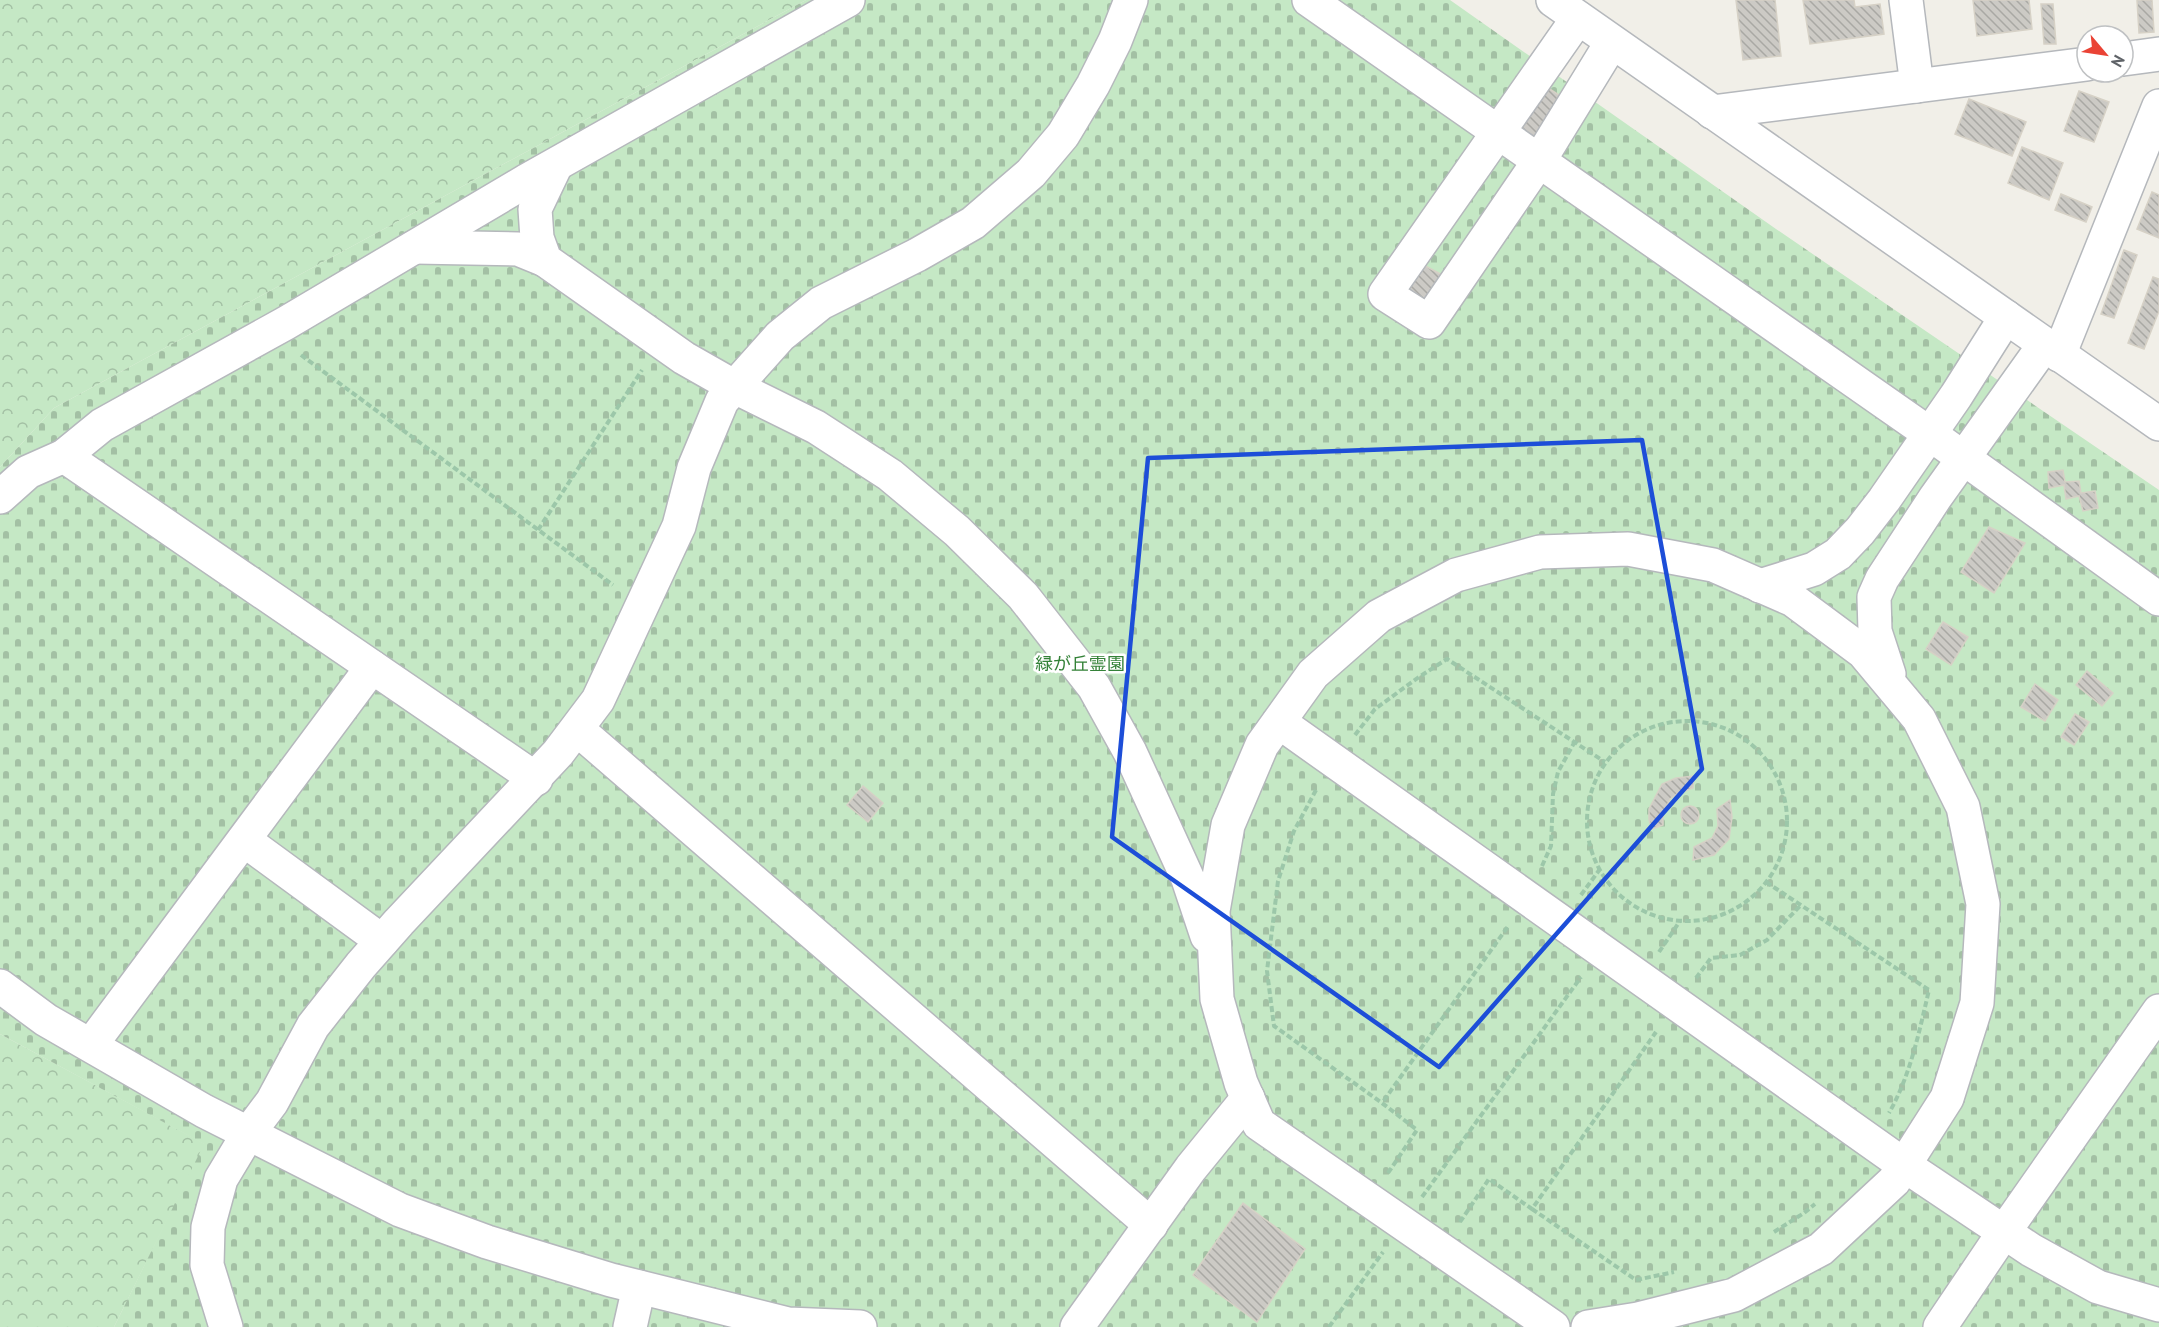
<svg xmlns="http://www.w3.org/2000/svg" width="2159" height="1327" viewBox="0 0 2159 1327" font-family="'PT Sans','Noto Sans JP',sans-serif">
	<defs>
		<pattern id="forest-crowns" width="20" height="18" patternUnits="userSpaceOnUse" patternTransform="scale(1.5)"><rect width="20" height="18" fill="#c5e8c5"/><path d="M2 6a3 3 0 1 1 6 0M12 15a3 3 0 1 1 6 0" fill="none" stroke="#a3c0a4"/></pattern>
		<pattern id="cemetery-stones" width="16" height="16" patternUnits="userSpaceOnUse" patternTransform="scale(1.5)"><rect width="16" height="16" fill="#c5e8c5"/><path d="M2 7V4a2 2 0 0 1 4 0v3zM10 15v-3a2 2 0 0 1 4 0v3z" fill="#a3c0a4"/></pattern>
		<pattern id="building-back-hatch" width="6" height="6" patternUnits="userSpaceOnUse" patternTransform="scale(1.5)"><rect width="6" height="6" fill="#cccac5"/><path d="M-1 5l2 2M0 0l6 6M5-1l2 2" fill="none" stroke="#a9a8a4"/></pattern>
	</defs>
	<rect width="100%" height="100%" fill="#f1efe8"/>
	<!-- forest -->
	<g fill="url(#forest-crowns)">
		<polygon points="0,0 806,0 54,408 0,467"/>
		<polygon points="0,1034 205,1144 114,1327 0,1327"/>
	</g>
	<!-- cemetery -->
	<polygon fill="url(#cemetery-stones)" points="806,0 1450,0 1776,229 2159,490 2159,1327 114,1327 204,1144 0,1034 0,467 54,408"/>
	<!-- building -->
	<g fill="url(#building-back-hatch)" stroke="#d6d1c6" stroke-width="1.5">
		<polygon points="1736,0 1775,0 1781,56 1743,60"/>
		<polygon points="1803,0 1854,0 1855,7 1880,4 1884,34 1810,44"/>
		<polygon points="1973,0 2029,0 2032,29 1977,36"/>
		<polygon points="2137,0 2152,0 2154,32 2139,33"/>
		<polygon points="2041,4 2053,4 2056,44 2044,44"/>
		<polygon points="1542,84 1565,99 1540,140 1516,126"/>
		<polygon points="2079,91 2109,102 2094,142 2064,131"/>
		<polygon points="1969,99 2026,122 2012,156 1955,134"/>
		<polygon points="2022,147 2063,163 2049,200 2008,183"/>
		<polygon points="2152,192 2159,195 2159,238 2137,229"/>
		<polygon points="2061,194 2092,207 2086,222 2055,210"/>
		<polygon points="2124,250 2137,255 2114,318 2101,314"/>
		<polygon points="1418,262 1448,278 1427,307 1401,288"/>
		<polygon points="2153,277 2159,279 2159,311 2144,349 2128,343"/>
		<polygon points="2063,470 2065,482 2079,481 2081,493 2095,491 2098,508 2083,511 2079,496 2066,499 2064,485 2049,488 2048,472"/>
		<polygon points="1989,527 2025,543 1994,593 1961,572"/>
		<polygon points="1943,622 1968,637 1951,665 1926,649"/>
		<polygon points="2087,671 2113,693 2102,706 2076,685"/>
		<polygon points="2035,684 2058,700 2045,721 2021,707"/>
		<polygon points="2075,714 2089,722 2074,745 2061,737"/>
		<polygon points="1694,776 1693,788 1677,794 1670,799 1663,815 1663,825 1652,829 1649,820 1649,809 1662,784 1676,778"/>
		<polygon points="863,786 883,803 868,822 847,805"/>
		<polygon points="1730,800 1732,817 1729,839 1714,855 1693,860 1694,847 1712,838 1718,826 1717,809"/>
		<circle cx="1690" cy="815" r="9"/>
		<polygon points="1243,1203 1305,1249 1257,1322 1193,1275"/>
	</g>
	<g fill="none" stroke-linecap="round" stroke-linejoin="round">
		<!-- minor casing -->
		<g stroke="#b5b8bc" stroke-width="36">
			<g id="minor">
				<polyline points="1309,0 1930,434 2159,599"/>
				<polyline points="1553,0 2159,424"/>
				<polyline points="1906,0 1917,86"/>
				<polyline points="1578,18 1385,294 1429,322 1539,161 1612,42"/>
				<polyline points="2123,59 2159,54"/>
				<polyline points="1712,112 2087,64"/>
				<polyline points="556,165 535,209 537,238 545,260 684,358 735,387 816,427 890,475 957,531 1023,596 1094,687 1130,752 1188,879 1207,936"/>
				<polyline points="415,247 518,249 545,260"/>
				<polyline points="2059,355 2159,106"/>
				<polyline points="64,456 536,779"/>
				<polyline points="0,497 28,472 64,456 102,425 286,323 526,181 848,0"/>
				<polyline points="1760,586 1814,569 1838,554 1860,531 1884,500 1956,396 2006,317"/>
				<polyline points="1889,674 1875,631 1874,597 1882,579 1935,498 2045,344"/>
				<polyline points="1279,722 1904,1165 2031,1250 2098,1287 2159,1305"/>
				<polyline points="577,729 1151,1225"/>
				<polyline points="244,840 382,941"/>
				<polyline points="0,986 46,1020 204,1111 400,1210 487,1242 611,1280 788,1324 860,1327"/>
				<polyline points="91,1045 372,667"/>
				<polyline points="226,1327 207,1265 208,1227 221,1179 248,1134 272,1102 313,1026 361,965 399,922 558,753 598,700 679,526 694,468 722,401 780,336 821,303 917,255 973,223 1031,173 1063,135 1093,85 1115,41 1131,0"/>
				<polyline points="630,1327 639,1287"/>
				<polyline points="1077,1327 1191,1168 1248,1098"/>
				<polyline points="1553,1327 1259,1124 1241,1083 1217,999 1213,911 1228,825 1262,745 1313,674 1379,616 1456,575 1540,552 1628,549 1713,565 1793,600 1863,652 1919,719 1963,807 1983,904 1977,1003 1947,1098 1894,1181 1821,1249 1734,1295 1638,1319 1588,1327"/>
				<polyline points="1940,1327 2004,1232 2159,1011"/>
			</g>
		</g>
		<!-- path -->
		<g stroke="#9cc7a9" stroke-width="4" stroke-dasharray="6 3" stroke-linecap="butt">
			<polyline points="301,355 613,585"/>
			<polyline points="538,530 642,370"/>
			<circle cx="1687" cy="821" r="100"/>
			<polyline points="1355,735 1375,709 1419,677 1447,659 1605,762"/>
			<polyline points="1316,790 1294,831 1278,881 1267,971 1274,1026 1382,1103"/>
			<polyline points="1542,866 1551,846 1553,794 1558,772 1574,743"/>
			<path d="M1766 882 1929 990C1919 1032 1911 1074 1889 1113"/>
			<polyline points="1581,895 1600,869"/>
			<polyline points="1659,952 1680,921"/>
			<polyline points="1696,978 1711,958 1740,955 1767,940 1801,905"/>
			<polyline points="1388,1173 1417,1130 1382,1103 1509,925"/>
			<polyline points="1422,1197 1581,977"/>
			<polyline points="1532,1209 1636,1280 1674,1272"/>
			<polyline points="1460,1222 1489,1179 1532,1209 1656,1032"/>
			<polyline points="1774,1232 1804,1213 1815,1204"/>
			<polyline points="1329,1327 1383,1252"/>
		</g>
		<!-- minor -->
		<use href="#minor" stroke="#fff" stroke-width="33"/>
	</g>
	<!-- marked area -->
	<path fill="none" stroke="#1d4ed8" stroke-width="4.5" stroke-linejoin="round" d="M1642 440 1702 769 1439 1067 1112 837 1148 458Z"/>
	<g text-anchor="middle" stroke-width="5" stroke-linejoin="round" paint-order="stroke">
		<!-- park labels -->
		<g font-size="18" fill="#348238" stroke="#fff">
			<text x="1080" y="670">緑が丘霊園</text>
		</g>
	</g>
	<!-- north arrow -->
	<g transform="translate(2105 54) rotate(119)"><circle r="28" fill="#ffffff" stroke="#bfc1c3" stroke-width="1.5"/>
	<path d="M0-4.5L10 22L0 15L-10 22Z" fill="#ea4335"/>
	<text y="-9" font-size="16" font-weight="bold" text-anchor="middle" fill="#5f6368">N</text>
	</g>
</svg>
